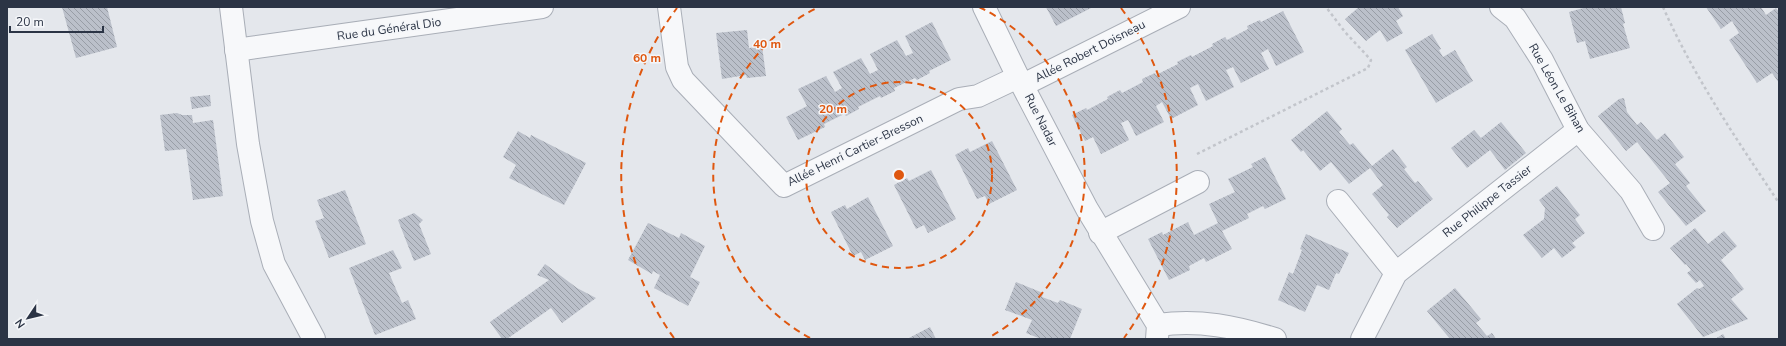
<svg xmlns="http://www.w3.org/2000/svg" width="1786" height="346" viewBox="0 0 1786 346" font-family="'Nunito Sans',sans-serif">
	<defs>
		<pattern id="building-back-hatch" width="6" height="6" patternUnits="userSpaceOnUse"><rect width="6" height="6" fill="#bbc0ca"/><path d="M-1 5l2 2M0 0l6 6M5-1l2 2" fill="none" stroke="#989da6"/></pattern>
	</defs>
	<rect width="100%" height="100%" fill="#e4e7ec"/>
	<!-- building -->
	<g fill="url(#building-back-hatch)">
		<polygon points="62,7 107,7 117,47 76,58"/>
		<polygon points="1046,7 1093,7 1056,26"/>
		<polygon points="1359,7 1398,7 1403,16 1396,21 1403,33 1387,42 1380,30 1366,41 1345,19"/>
		<polygon points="1587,7 1621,7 1625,23 1623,24 1630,48 1590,59 1585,41 1577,43 1569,12"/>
		<polygon points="1706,7 1761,7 1766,15 1776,8 1779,12 1779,83 1772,73 1757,83 1729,40 1739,33 1732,21 1721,29"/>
		<polygon points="1283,11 1304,52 1276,66 1268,49 1261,53 1269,69 1241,83 1233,67 1226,70 1234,87 1206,101 1198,84 1190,88 1198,105 1171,119 1162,102 1156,106 1164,122 1136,136 1128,120 1121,123 1129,140 1101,154 1093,137 1085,141 1072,115 1086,108 1087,110 1108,99 1107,97 1120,90 1122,93 1143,82 1142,79 1155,73 1156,75 1178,64 1177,62 1191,55 1192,57 1213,46 1212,44 1225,37 1227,40 1248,29 1247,26 1260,20 1261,22"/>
		<polygon points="932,22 951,60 929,71 930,73 917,80 915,78 894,88 895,91 881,98 880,96 858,107 859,109 846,116 844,114 824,124 825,127 798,140 786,117 807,106 798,89 826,76 835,92 842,88 833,72 861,58 870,74 878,70 870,54 897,40 906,56 913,53 905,36"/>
		<polygon points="747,30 749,48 762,46 766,76 747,78 746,75 722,79 716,33"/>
		<polygon points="1432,34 1441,49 1439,50 1443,57 1455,50 1473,81 1436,103 1405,50"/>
		<polygon points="210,95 211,106 192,109 190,97"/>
		<polygon points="1624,98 1627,112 1637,125 1641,122 1657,140 1665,133 1684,157 1675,164 1690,183 1686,186 1706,211 1686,226 1658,192 1670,183 1637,142 1626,151 1598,116 1619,99"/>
		<polygon points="1327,111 1342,129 1339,132 1350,145 1353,143 1372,166 1393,149 1407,167 1404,169 1415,183 1418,181 1433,199 1397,228 1387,217 1389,215 1372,194 1383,185 1370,168 1349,184 1331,162 1320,171 1303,150 1301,152 1291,140"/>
		<polygon points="177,113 182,115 192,115 193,123 213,120 223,196 193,200 186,149 165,151 160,115"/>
		<polygon points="1501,122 1526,153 1505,170 1490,150 1467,168 1451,148 1474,130 1481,138"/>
		<polygon points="518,131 530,138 531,135 586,163 564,205 509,178 516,165 503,157"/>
		<polygon points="992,141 1017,190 989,204 985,196 977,199 955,155 968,148 970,152"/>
		<polygon points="1265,157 1286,199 1265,209 1263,206 1247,214 1249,218 1222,231 1232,249 1206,262 1204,258 1189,266 1190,270 1169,280 1148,239 1162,232 1163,235 1188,222 1194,235 1218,223 1209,204 1235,192 1228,179 1253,167 1251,164"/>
		<polygon points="931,170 956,219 928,233 924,225 916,229 894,185 907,178 909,181"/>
		<polygon points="1557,186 1580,215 1575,219 1585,233 1572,243 1576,247 1562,258 1554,248 1542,258 1523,235 1544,219 1545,208 1539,200"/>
		<polygon points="345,190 366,244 329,258 315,221 324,218 317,200"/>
		<polygon points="868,197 893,246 865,260 861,252 853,256 831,212 845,205 847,209"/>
		<polygon points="414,213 423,220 419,224 431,254 414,261 398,220"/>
		<polygon points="648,223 679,238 681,233 705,246 690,277 700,282 688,306 654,288 660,275 653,271 652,274 628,260"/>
		<polygon points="1695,228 1708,244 1724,231 1737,246 1721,260 1744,289 1731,299 1748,319 1703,337 1677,304 1697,288 1699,289 1704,286 1700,280 1696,283 1687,273 1691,270 1686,264 1685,265 1670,248"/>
		<polygon points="1306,234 1349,253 1339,274 1336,273 1329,290 1317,285 1305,312 1278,300 1289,272 1293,274 1302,250 1300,249"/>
		<polygon points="393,250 402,268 389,273 402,303 408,300 416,319 375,335 349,268"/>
		<polygon points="545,264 577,288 596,298 562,323 551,308 507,339 502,339 490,322 549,280 537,275"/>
		<polygon points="1016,282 1043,293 1042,297 1058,303 1060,300 1082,309 1070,339 1041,339 1026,333 1032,320 1005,310"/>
		<polygon points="1455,288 1481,319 1476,323 1487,336 1492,333 1496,339 1450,339 1427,311"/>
		<polygon points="930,327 936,339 907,339"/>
		<polygon points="1723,334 1726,339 1715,339"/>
	</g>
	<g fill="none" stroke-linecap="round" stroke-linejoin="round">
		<!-- minor casing -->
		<g stroke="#a9aeb7" stroke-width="24">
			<g id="minor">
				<polyline points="231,7 248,144 262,221 274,264 314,339"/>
				<polyline points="669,7 677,67 683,80 784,186 959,99 978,96 1018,77"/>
				<polyline points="984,7 1018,77 1087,209 1158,325 1157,339"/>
				<polyline points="1501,7 1515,18 1542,60 1578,130 1631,191 1653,229"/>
				<polyline points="236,50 542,7"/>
				<polyline points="1023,85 1179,7"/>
				<polyline points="1338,201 1396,273"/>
				<polyline points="1100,233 1198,182"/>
				<path d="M1158 325C1200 319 1235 327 1275 339"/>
				<polyline points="1362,339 1396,273 1578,130"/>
			</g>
		</g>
		<!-- path -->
		<g stroke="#c2c5cb" stroke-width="2.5" stroke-dasharray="3 3" stroke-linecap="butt">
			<path d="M1663 7C1694 77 1737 140 1779 203"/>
			<polyline points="1197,154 1368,68 1371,60 1345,32 1326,7"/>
		</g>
		<!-- minor -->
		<use href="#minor" stroke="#f7f8fa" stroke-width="22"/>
	</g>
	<!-- distance rings -->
	<g fill="none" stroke="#df570f" stroke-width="2" stroke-dasharray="7 5">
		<circle cx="899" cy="175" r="93"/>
		<path d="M810 338A186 186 0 0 1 819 7M979 7A186 186 0 0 1 988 338"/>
		<path d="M674 338A278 278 0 0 1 677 8M1121 8A278 278 0 0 1 1124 338"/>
	</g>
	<g text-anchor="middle" stroke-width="3" stroke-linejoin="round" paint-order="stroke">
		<!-- street labels -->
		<g font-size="12" fill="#2b3445" stroke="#f4f6f9">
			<text transform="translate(389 29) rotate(-8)" y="4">Rue du Général Dio</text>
			<text transform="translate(1090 51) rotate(-27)" y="4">Allée Robert Doisneau</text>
			<text transform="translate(1557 88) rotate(60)" y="4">Rue Léon Le Bihan</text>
			<text transform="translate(1041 120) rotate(63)" y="4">Rue Nadar</text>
			<text transform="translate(855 150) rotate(-26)" y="4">Allée Henri Cartier-Bresson</text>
			<text transform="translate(1487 201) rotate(-38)" y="4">Rue Philippe Tassier</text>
		</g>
	</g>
	<circle cx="899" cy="175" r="6" fill="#df570f" stroke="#f4f6f9" stroke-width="2"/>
	<g font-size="12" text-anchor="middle" font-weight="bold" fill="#df570f" stroke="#f4f6f9" stroke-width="3" stroke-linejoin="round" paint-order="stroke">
		<text x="767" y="48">40 m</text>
		<text x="647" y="62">60 m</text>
		<text x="833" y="113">20 m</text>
	</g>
	<!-- border -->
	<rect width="1786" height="346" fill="none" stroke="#2b3445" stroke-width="16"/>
	<!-- north arrow -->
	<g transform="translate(28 318) rotate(235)" stroke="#f4f6f9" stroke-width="3" paint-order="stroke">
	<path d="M0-3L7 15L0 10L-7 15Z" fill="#2b3445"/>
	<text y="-6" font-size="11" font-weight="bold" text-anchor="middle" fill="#2b3445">N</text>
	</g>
	<!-- scale -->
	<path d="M10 26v6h93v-6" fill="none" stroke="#2b3445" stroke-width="2"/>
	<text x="16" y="26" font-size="12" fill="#2b3445" stroke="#f4f6f9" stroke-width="3" paint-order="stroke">20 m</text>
</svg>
